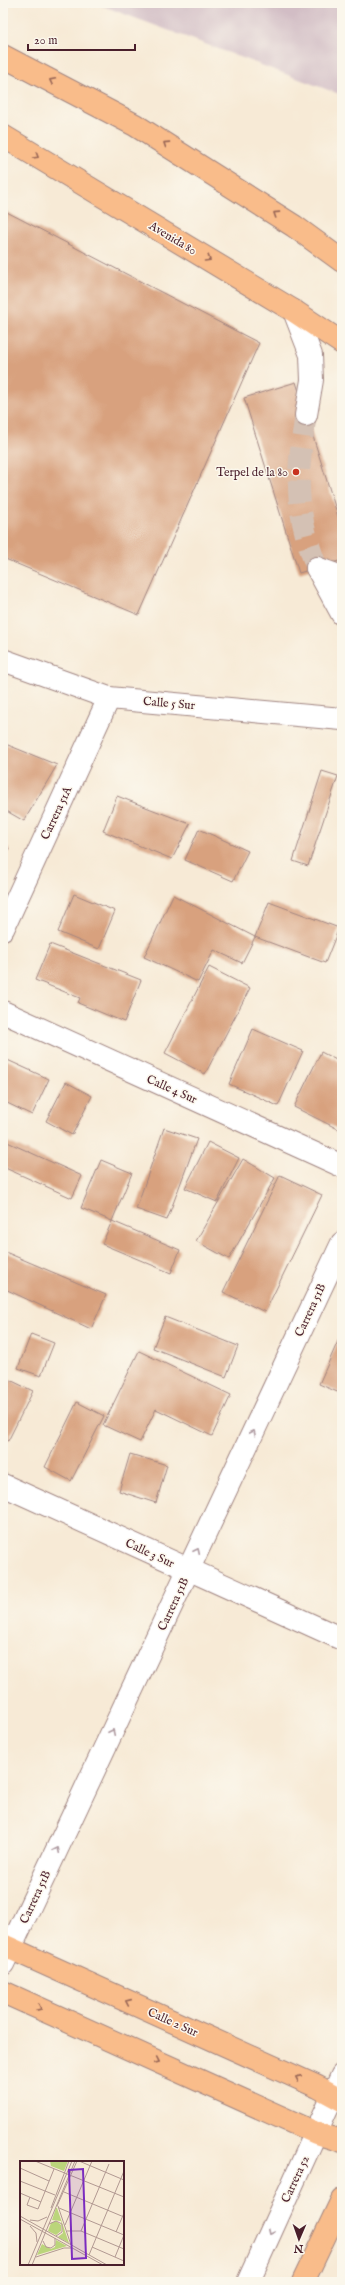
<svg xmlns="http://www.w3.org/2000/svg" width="345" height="2285" viewBox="0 0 345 2285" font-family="'IM FELL English',serif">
	<rect width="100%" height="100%" fill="#fbf7ec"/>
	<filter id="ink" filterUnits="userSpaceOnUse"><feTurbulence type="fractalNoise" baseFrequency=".025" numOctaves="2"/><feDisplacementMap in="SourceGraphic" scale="8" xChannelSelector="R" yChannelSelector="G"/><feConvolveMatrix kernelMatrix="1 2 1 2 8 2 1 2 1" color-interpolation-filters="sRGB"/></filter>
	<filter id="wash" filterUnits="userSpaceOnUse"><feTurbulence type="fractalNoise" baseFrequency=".012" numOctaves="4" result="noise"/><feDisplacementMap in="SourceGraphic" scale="16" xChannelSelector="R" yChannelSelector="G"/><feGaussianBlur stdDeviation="0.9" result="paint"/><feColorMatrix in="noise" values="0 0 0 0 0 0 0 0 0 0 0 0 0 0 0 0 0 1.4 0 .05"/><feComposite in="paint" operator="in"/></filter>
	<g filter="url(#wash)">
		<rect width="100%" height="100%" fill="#f7ead6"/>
		<!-- industrial -->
		<polygon fill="#d2bdc5" points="101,3 342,3 342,95 100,5"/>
		<g id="blocks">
			<!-- building -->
			<g fill="#d8a17e">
				<polygon points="3,210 259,343 139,615 3,558"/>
				<polygon points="296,382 342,529 342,560 299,573 244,398"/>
				<polygon points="3,743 57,765 24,821 3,809"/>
				<polygon points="322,771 338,776 308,866 293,861"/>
				<polygon points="117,796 190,824 172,859 103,831"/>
				<polygon points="199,829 248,851 233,881 185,860"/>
				<polygon points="3,845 9,848 3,865"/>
				<polygon points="74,894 115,911 99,949 58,932"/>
				<polygon points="173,895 255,937 242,963 214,950 198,982 144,957"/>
				<polygon points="269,902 339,928 325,963 255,937"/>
				<polygon points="50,944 141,980 124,1022 78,1003 80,998 35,980"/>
				<polygon points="209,967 250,988 205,1074 165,1053"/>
				<polygon points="253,1029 303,1051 278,1106 229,1084"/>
				<polygon points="321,1052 342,1063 342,1131 294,1107"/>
				<polygon points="3,1058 49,1079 32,1115 3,1101"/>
				<polygon points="66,1082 92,1096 72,1135 46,1121"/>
				<polygon points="164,1128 197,1139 167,1220 136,1209"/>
				<polygon points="3,1140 82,1176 72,1198 3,1167"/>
				<polygon points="208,1142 239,1158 217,1202 185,1188"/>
				<polygon points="243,1159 275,1178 229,1259 196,1241"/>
				<polygon points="101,1160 132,1173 112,1221 81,1208"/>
				<polygon points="280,1175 322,1195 265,1312 223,1292"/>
				<polygon points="112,1221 180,1250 171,1273 102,1244"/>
				<polygon points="3,1251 106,1295 91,1329 3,1288"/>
				<polygon points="165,1317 238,1346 226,1377 153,1348"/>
				<polygon points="342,1332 342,1394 319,1384"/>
				<polygon points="31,1334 54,1343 41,1376 18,1368"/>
				<polygon points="139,1351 231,1395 212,1436 156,1409 140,1442 103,1425"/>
				<polygon points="10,1380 33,1391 8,1441 3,1438 3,1394"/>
				<polygon points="77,1402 104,1416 71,1481 45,1467"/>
				<polygon points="130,1454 167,1465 156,1503 119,1491"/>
			</g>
		</g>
	</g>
	<g filter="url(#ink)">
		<use href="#blocks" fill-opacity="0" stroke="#a08480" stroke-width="1"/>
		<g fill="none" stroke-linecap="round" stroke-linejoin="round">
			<!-- minor-tunnel -->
			<path stroke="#d4c1b4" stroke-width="22" stroke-dasharray="22 11" stroke-linecap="butt" d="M306 415C296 476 294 509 317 568"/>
			<!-- minor casing -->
			<g stroke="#a08480" stroke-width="24">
				<g id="minor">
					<polyline points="294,311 311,355 312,380 306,415"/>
					<polyline points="317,568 342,614"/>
					<polyline points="317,568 342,577"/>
					<polyline points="3,660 109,698 342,719"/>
					<polyline points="3,929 109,698"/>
					<polyline points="3,1012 342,1166"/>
					<polyline points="3,1485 342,1639"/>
					<polyline points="3,1964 342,1243"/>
					<polyline points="248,2282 342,2075"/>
				</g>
			</g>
			<!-- major casing -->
			<g stroke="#a08480" stroke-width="24">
				<g id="major">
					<polyline points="3,56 135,125 294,226 342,261"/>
					<polyline points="3,136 294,311 342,343"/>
					<polyline points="3,1945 318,2087 342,2100"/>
					<polyline points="3,1992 316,2133 342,2141"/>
					<polyline points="303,2282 342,2200"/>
				</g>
			</g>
			<!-- minor -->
			<use href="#minor" stroke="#fff" stroke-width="22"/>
			<!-- major -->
			<use href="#major" stroke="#f9bc8a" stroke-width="22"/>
		</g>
		<!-- one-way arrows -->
		<defs><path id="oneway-chevron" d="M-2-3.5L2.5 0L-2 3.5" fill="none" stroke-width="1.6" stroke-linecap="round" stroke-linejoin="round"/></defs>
		<g stroke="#996656">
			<use href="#oneway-chevron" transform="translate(52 81) rotate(-153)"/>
			<use href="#oneway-chevron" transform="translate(166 144) rotate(-147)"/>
			<use href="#oneway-chevron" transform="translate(36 156) rotate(31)"/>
			<use href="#oneway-chevron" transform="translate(276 214) rotate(-147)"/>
			<use href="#oneway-chevron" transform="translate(208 259) rotate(31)"/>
			<use href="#oneway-chevron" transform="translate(128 2002) rotate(-156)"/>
			<use href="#oneway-chevron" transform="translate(39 2008) rotate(24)"/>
			<use href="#oneway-chevron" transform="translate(157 2061) rotate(24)"/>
			<use href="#oneway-chevron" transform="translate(298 2078) rotate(-156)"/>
		</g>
		<g stroke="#ae9aa0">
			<use href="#oneway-chevron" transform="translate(253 1433) rotate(-65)"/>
			<use href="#oneway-chevron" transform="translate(197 1551) rotate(-65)"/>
			<use href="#oneway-chevron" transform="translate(112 1732) rotate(-65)"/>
			<use href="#oneway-chevron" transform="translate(57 1850) rotate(-65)"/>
			<use href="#oneway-chevron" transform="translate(271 2232) rotate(115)"/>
		</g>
	</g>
	<!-- markers -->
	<circle fill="#c8321e" stroke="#fbf7ec" stroke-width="1.5" cx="296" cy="472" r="4"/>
	<g text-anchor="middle" stroke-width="3" stroke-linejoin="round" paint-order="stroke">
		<!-- street labels -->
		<g font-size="12" fill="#4a1f2b" stroke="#fbf7ec">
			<text transform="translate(173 238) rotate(31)" y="4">Avenida 80</text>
			<text transform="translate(169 703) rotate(5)" y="4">Calle 5 Sur</text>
			<text transform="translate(56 813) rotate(-65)" y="4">Carrera 51A</text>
			<text transform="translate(172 1089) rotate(24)" y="4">Calle 4 Sur</text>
			<text transform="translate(310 1310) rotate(-65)" y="4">Carrera 51B</text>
			<text transform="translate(150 1553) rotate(25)" y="4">Calle 3 Sur</text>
			<text transform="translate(173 1604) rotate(-65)" y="4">Carrera 51B</text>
			<text transform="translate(35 1897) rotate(-65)" y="4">Carrera 51B</text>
			<text transform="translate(173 2022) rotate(24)" y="4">Calle 2 Sur</text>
			<text transform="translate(295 2179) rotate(-65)" y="4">Carrera 52</text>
		</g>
		<!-- poi labels -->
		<g font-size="12" fill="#4a1f2b" stroke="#fbf7ec" text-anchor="end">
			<text x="288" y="476">Terpel de la 80</text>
		</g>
	</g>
	<!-- overview -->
	<g transform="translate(20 2161)">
		<rect width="104" height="104" fill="#f7ead6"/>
		<path d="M30 0H48L44 10 31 5ZM36 47H37L49 82 38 76 43 72 41 60 32 59ZM36 60 41 64V70L36 74 28 70 31 62ZM36 79 47 85 17 94 22 83 31 88 35 86Z" fill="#bbd57b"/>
		<path fill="none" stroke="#b29992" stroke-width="1" d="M15 0 104 36M59 0 104 19M0 7 29 20M0 20 35 34M44 31 104 56M0 32 21 41M10 36 7 44 18 48 34 8M37 45 57 0M38 45 51 84M31 47 49 0M39 47 104 74M0 55 87 104M0 58 83 104M10 59 18 60 27 56M29 63 36 60 42 63V71L36 75M45 64 72 0M10 65 16 72 17 81M47 70H61L104 88M61 70 89 3M96 71 104 52M23 80 26 86 31 87 35 84V77M72 86 104 100M69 94 104 10M16 96 44 87H51M95 96 104 74M8 104 52 0M12 104 55 0"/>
		<path fill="#7b2cbf" fill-opacity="0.15" stroke="#7b2cbf" stroke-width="2" d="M63 8 66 97 52 98 49 9Z"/>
		<rect width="104" height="104" fill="none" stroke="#4a1f2b" stroke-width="2"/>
	</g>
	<!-- margin -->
	<rect width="345" height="2285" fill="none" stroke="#fbf7ec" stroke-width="16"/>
	<!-- north arrow -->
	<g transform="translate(299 2239) rotate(182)" stroke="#fbf7ec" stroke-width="3" paint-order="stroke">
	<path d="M0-3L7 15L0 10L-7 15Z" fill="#4a1f2b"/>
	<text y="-6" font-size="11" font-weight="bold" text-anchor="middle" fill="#4a1f2b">N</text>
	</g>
	<!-- scale -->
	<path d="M28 44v6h107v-6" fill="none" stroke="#4a1f2b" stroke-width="2"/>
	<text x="34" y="44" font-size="12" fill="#4a1f2b" stroke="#fbf7ec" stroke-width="3" paint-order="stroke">20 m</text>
</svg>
